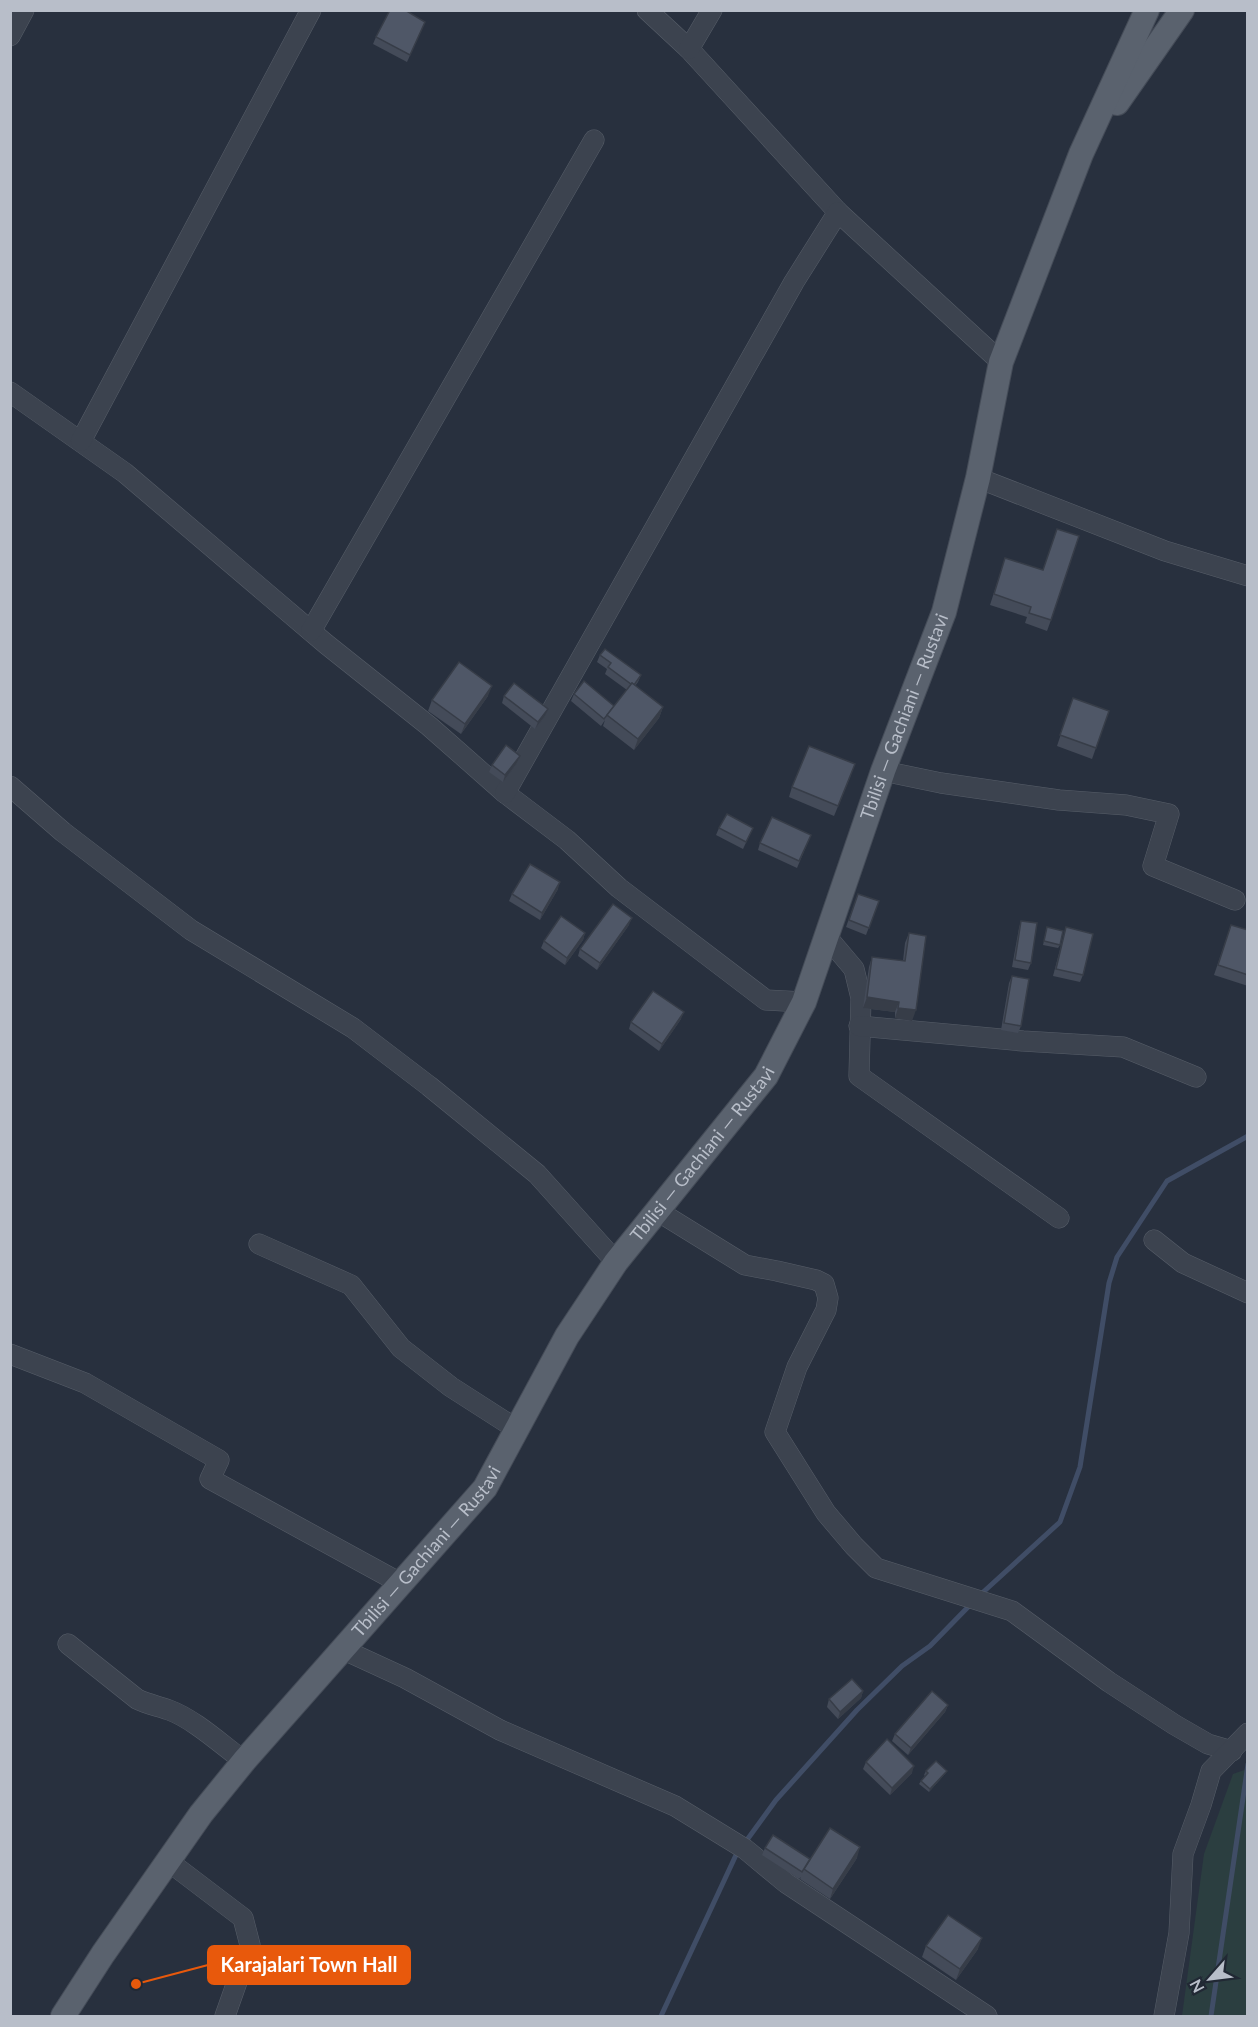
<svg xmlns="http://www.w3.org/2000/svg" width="1258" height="2027" viewBox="0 0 1258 2027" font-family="Lato,sans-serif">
	<rect width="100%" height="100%" fill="#28303e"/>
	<!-- green -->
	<polygon fill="#2b3e40" points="1247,1769 1247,2016 1182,2016 1204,1854 1233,1774"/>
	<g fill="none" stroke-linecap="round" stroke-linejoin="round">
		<!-- stream -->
		<g stroke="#404d66" stroke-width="5">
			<polyline points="980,1595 1060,1522 1080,1467 1109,1283 1117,1257 1167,1181 1248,1136"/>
			<polyline points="661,2016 736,1855 776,1800 857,1710 902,1666 930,1646 971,1604"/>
			<polyline points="1211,2016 1248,1764"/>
		</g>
		<!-- minor casing -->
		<g stroke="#575e69" stroke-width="21">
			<g id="minor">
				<polyline points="647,10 689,49 838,212"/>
				<polyline points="10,36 24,10"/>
				<polyline points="689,49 712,10"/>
				<polyline points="10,392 125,473 326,644 429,726 505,793 567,840 619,888 766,1000 804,1002"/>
				<polyline points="81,441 311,10"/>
				<polyline points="978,478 1165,551 1248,576"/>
				<polyline points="311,631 594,140"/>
				<polyline points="883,771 941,783 1059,800 1126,805 1169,814 1153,866 1235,900"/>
				<polyline points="10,786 63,832 191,930 353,1028 429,1086 537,1174 616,1262"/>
				<polyline points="505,793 794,282 838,212 1001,362"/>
				<polyline points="827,937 854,969 861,998 859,1076 1059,1218"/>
				<polyline points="859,1026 1023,1041 1123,1047 1196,1077"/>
				<polyline points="656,1210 745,1265 777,1271 816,1280 824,1284 828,1298 826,1310 797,1367 775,1432 826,1513 854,1546 876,1568 1012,1611 1109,1682 1175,1725 1208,1744 1232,1751"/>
				<polyline points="1154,1240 1183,1263 1248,1293"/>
				<polyline points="259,1244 351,1285 401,1348 451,1387 518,1430"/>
				<polyline points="10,1354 85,1383 219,1460 210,1479 402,1584"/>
				<path d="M68 1644 137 1699C147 1704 158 1706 169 1710 194 1719 222 1745 244 1761"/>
				<polyline points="342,1649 405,1678 500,1730 675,1806 745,1849 786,1883 987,2016"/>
				<polyline points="168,1861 243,1918 250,1945 225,2016"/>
				<polyline points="1164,2016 1179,1933 1183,1854 1201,1805 1211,1771 1248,1733"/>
			</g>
		</g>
		<!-- major casing -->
		<g stroke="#454c58" stroke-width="26">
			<g id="major">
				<polyline points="1117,103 1182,10"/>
				<path id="s1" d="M63 2016 103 1954 201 1814 244 1761 485 1488 567 1336 616 1262 766 1076 804 1002 883 771 944 612 978 478 1001 362 1081 154 1147 10"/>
			</g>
		</g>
		<!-- minor -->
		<use href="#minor" stroke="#3c434f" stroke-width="20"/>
		<!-- major -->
		<use href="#major" stroke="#5a626e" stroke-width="24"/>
	</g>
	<!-- wall -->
	<g fill="#444b59">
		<polygon points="425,22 407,62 373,44 376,37"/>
		<polygon points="1005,558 1051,620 1047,631 1025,623 1027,617 990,605"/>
		<polygon points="600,655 641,675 638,682 635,686 663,707 659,718 634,750 603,726 605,720 601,726 571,701 574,694 614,706 627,690 605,674 607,669 597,662"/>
		<polygon points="488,696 461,734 428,711 432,700"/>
		<polygon points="504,696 545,716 535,729 502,703"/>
		<polygon points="1073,698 1109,711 1092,759 1057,746"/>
		<polygon points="520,756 517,763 503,782 489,772 492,765"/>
		<polygon points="851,775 834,816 789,797 792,787"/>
		<polygon points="719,828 753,828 743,849 716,835"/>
		<polygon points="811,835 797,868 758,850 760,843"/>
		<polygon points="558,889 540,920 509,901 512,894"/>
		<polygon points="858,894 879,901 866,935 846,927"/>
		<polygon points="1021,921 1031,963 1028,970 1012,967 1019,928"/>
		<polygon points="629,925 597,970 578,956 580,949"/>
		<polygon points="1231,925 1248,930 1248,986 1214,975"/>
		<polygon points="1047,927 1060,945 1058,948 1043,945"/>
		<polygon points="1066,927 1083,975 1080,982 1053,976"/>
		<polygon points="585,933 583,940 565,965 541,948 544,941"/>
		<polygon points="909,933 912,1021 895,1018 895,1012 863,1008 869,967 872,957 903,961 905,943"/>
		<polygon points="1012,976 1021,1026 1018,1033 1001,1030 1009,983"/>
		<polygon points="681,1019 659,1051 629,1029 631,1022"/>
		<polygon points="863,1691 861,1698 838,1719 827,1707 829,1699"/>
		<polygon points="948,1705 945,1712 908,1755 892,1741 895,1734"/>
		<polygon points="866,1762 912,1773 890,1795 863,1769"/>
		<polygon points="926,1771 947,1771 945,1774 929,1792 919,1784 921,1781 925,1776 924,1775"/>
		<polygon points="765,1848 810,1859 857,1858 830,1899 800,1879 801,1877 799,1879 762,1855"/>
		<polygon points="926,1946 978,1949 956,1980 922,1957"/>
	</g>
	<!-- shaded-wall -->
	<g fill="#373d48">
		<polygon points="492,686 488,696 461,734 465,724"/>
		<polygon points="663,707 659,718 634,750 638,739"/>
		<polygon points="548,709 545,716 535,729 538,722"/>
		<polygon points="520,756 517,763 503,782 505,775"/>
		<polygon points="560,882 558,889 540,920 542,913"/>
		<polygon points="632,918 629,925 597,970 600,963"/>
		<polygon points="585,933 583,940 565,965 567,958"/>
		<polygon points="867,997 899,1002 895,1012 863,1008"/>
		<polygon points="898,1008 916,1010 912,1021 895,1018"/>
		<polygon points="684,1012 681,1019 659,1051 662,1044"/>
		<polygon points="863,1691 861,1698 838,1719 840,1712"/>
		<polygon points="948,1705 945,1712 908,1755 911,1748"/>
		<polygon points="914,1766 912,1773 890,1795 892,1788"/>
		<polygon points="947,1771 945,1774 929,1792 930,1789"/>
		<polygon points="860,1847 857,1858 830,1899 833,1889"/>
		<polygon points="982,1938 978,1949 956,1980 960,1969"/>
	</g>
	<!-- building -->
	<g fill="#4f5767" stroke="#373d48" stroke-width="1.5">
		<polygon points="390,10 405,10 425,22 410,55 376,37"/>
		<polygon points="1057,529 1079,536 1051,620 1029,613 1031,607 994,594 1005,558 1043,570"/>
		<polygon points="605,649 641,675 634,685 632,683 631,684 608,667 611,663 600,655"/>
		<polygon points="459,662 492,686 465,724 432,700"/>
		<polygon points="584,681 614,706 604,719 574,694"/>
		<polygon points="514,683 548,709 538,722 504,696"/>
		<polygon points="632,683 663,707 638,739 607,715"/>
		<polygon points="1073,698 1109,711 1096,748 1060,735"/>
		<polygon points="506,745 520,756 505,775 492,765"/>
		<polygon points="809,746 855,764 838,806 792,787"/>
		<polygon points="727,814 753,828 746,842 719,828"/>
		<polygon points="772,817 811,835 799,861 760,843"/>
		<polygon points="530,864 560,882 542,913 512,894"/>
		<polygon points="858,894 879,901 869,928 849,920"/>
		<polygon points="613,904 632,918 600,963 580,949"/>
		<polygon points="561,916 585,933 567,958 544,941"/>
		<polygon points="1021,921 1037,923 1031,963 1015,960"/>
		<polygon points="1231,925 1248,930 1248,975 1218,965"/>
		<polygon points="1047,927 1063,931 1060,945 1044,941"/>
		<polygon points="1066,927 1093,934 1083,975 1056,969"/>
		<polygon points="909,933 926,936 916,1010 898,1008 899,1002 867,997 872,957 905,961"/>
		<polygon points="1012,976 1029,979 1021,1026 1004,1023"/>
		<polygon points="653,991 684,1012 662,1044 631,1022"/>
		<polygon points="852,1679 863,1691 840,1712 829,1699"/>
		<polygon points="932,1691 948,1705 911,1748 895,1734"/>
		<polygon points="887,1739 914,1766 892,1788 866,1762"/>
		<polygon points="936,1761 947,1771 930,1789 921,1781 928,1773 926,1771"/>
		<polygon points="830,1828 860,1847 833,1889 804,1869"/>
		<polygon points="773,1835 810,1859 802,1872 765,1848"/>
		<polygon points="948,1915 982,1938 960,1969 926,1946"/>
	</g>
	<g text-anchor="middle" stroke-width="4.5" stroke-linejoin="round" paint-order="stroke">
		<!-- street labels -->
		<g font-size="18" fill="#b8bec9" stroke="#212834">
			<text dy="6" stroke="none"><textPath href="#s1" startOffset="1563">Tbilisi — Gachiani — Rustavi</textPath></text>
			<text dy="6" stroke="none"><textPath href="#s1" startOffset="1077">Tbilisi — Gachiani — Rustavi</textPath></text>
			<text dy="6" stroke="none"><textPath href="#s1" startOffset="591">Tbilisi — Gachiani — Rustavi</textPath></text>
		</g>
	</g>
	<!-- callouts -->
	<path fill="none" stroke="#e8590c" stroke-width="2" d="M136 1984L208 1965"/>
	<circle fill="#e8590c" stroke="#212834" stroke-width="2" cx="136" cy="1984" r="6"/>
	<rect fill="#e8590c" stroke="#e8590c" stroke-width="2" x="208" y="1946" width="202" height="38" rx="6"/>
	<g font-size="20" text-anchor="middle" font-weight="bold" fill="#fff">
		<text x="309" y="1972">Karajalari Town Hall</text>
	</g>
	<!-- border -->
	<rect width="1258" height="2027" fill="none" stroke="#b8bec9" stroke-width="24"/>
	<!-- north arrow -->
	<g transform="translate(1210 1979) rotate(242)" stroke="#212834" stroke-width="4.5" paint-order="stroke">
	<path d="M0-4.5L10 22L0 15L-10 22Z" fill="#b8bec9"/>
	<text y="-9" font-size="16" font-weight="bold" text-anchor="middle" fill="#b8bec9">N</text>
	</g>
</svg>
